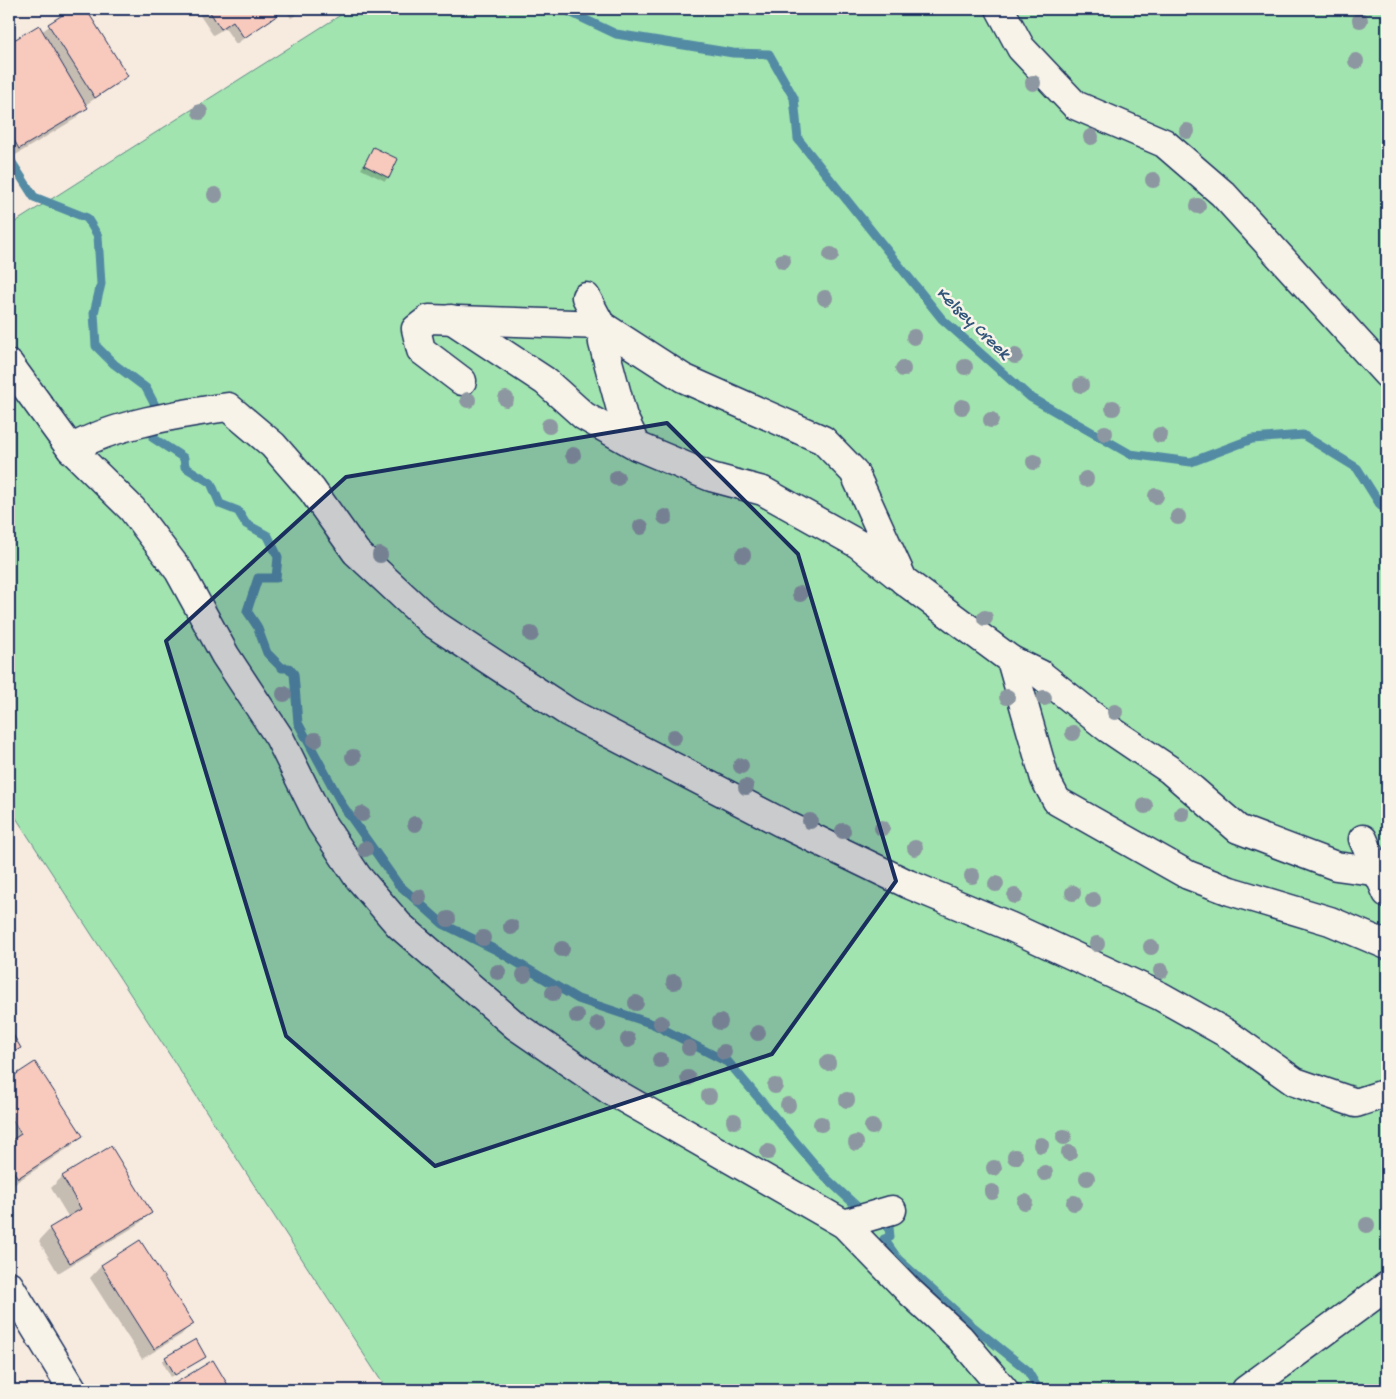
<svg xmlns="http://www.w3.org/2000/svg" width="1396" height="1399" viewBox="0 0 1396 1399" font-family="'Gochi Hand',sans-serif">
	<rect width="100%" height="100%" fill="#f7ebdf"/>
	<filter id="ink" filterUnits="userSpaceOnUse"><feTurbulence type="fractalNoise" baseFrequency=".02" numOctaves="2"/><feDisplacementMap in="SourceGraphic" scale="10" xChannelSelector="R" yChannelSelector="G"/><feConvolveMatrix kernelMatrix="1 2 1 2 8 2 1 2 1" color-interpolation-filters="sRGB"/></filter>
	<g filter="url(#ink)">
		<!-- green -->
		<polygon fill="#a2e4af" stroke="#5e8a86" points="350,9 1387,9 1387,1390 387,1390 9,807 9,226"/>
		<!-- shadow -->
		<g fill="#0003">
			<polygon points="74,9 84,9 127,76 119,83 85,105 87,107 75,119 9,159 9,45 38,27 41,32"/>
			<polygon points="200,9 272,9 276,15 236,44 225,28 213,35 197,11"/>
			<polygon points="285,9 299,9 297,10 298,12 306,9 291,18"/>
			<polygon points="373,148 388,177 385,181 361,169"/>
			<polygon points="9,1030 19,1047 9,1058"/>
			<polygon points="35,1064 81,1136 70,1147 9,1187 9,1080"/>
			<polygon points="111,1148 150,1213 139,1224 58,1273 39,1241 50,1229 69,1218 51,1188 62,1177"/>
			<polygon points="140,1242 192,1323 181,1335 142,1359 90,1278 101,1266"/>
			<polygon points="195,1340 201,1360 171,1377 162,1361"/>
			<polygon points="213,1362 230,1390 168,1390 173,1386"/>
		</g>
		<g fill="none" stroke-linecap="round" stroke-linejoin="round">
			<!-- stream -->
			<g stroke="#538ba4" stroke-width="9">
				<polyline points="563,9 616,34 733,53 769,54 794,98 798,139 942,319 1030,397 1130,454 1191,462 1252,439 1303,435 1357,468 1381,506 1387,509"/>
				<polyline points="9,158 34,197 87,218 98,236 101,284 94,313 96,346 114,364 146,388 157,409 153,438 184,458 185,467 211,483 220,504 238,511 246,524 268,536 278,557 276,578 258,578 247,611 257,626 267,653 282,668 289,668 294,674 298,723 343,806 398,884 443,924 496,950 578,999 653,1024 729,1063 826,1178 864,1213"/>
				<polyline points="877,1220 889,1227 890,1237 884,1239 898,1259 971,1325 1027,1370 1039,1390"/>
			</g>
		</g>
		<!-- building -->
		<g fill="#f8cabd" stroke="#1b2f5e">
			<polygon points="72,9 86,9 128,76 95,98 48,24"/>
			<polygon points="208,9 274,9 278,15 244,38 233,21 221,29"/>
			<polygon points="39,25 88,108 19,149 9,131 9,43"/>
			<polygon points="373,147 398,159 389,178 364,165"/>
			<polygon points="9,1028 21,1048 9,1055"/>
			<polygon points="35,1062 83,1136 18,1178 9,1165 9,1142 21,1134 9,1114 9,1079"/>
			<polygon points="111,1146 152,1213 70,1263 49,1228 81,1209 62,1176"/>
			<polygon points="140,1240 194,1324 154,1349 101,1265"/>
			<polygon points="196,1339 206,1357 175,1375 165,1357"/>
			<polygon points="213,1360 231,1390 176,1390 172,1385"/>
		</g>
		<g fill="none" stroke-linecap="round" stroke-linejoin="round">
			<!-- minor casing -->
			<g stroke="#1b2f5e" stroke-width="31">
				<g id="minor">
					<polyline points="1000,9 1021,48 1075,105 1164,143 1223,194 1387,374"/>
					<polyline points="586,297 601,325 603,343 623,417 637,446"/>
					<polyline points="451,319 545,381 584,416 637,446 711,477 763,491 858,544 898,576"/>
					<polyline points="9,364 71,449 132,509 179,571 225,655 279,737 321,822 357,876 399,925 516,1026 608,1089 844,1224 910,1292 960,1338 1004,1390"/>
					<polyline points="462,381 421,350 416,329 429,319 601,325 683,378 823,440 854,472 903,580 1011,660 1045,779 1057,801 1188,875 1230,891 1330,921 1387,945"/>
					<path d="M71 449C114 424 179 414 228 407L273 445 312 490 356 552 431 622 568 712 784 824 908 884 1011 927 1160 996 1226 1033 1295 1082 1356 1103 1387 1093"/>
					<polyline points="1011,660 1040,674 1109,729 1170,770 1238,829 1336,866 1387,873"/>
					<polyline points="1363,839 1387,893"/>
					<polyline points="844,1224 892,1210"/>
					<polyline points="9,1285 73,1390"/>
					<polyline points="1246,1390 1387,1286"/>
				</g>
			</g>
			<!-- minor -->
			<use href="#minor" stroke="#f7f3e8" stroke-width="28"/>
		</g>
		<!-- trees -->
		<g fill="#8d97a1">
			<circle cx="1360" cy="20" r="8"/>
			<circle cx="1356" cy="61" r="8"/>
			<circle cx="1033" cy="83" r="8"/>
			<circle cx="200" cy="112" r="8"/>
			<circle cx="1187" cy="131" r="8"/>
			<circle cx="1091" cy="137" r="8"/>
			<circle cx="1153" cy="180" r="8"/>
			<circle cx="215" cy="195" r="8"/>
			<circle cx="1198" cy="206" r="8"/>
			<circle cx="831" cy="255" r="8"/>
			<circle cx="783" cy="261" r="8"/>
			<circle cx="825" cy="298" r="8"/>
			<circle cx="914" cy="337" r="8"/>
			<circle cx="1015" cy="356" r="8"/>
			<circle cx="965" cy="367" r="8"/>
			<circle cx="903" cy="369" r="8"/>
			<circle cx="1081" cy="385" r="8"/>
			<circle cx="506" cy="399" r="8"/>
			<circle cx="468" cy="400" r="8"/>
			<circle cx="962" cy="407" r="8"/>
			<circle cx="1113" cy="408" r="8"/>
			<circle cx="991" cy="420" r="8"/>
			<circle cx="549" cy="426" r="8"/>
			<circle cx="1105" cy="433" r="8"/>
			<circle cx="1160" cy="435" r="8"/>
			<circle cx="573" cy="455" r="8"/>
			<circle cx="1034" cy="462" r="8"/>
			<circle cx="617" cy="478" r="8"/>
			<circle cx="1086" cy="479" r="8"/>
			<circle cx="1156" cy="496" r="8"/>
			<circle cx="665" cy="517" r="8"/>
			<circle cx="1178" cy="517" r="8"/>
			<circle cx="641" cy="527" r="8"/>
			<circle cx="380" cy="555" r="8"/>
			<circle cx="743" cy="555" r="8"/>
			<circle cx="800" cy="594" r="8"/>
			<circle cx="985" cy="618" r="8"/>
			<circle cx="531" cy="634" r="8"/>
			<circle cx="284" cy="694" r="8"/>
			<circle cx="1007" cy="697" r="8"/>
			<circle cx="1044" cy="698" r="8"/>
			<circle cx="1115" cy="712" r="8"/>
			<circle cx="1073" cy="733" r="8"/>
			<circle cx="674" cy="737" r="8"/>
			<circle cx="315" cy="740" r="8"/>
			<circle cx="353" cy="757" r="8"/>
			<circle cx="741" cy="766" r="8"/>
			<circle cx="746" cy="787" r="8"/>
			<circle cx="1145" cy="806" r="8"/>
			<circle cx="362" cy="814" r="8"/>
			<circle cx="1182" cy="814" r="8"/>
			<circle cx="810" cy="821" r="8"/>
			<circle cx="415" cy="824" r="8"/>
			<circle cx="882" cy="828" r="8"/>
			<circle cx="843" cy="831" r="8"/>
			<circle cx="915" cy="848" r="8"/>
			<circle cx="365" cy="849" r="8"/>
			<circle cx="972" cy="876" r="8"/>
			<circle cx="996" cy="884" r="8"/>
			<circle cx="1073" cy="893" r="8"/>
			<circle cx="1015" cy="896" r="8"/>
			<circle cx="419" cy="897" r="8"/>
			<circle cx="1093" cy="900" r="8"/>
			<circle cx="448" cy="919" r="8"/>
			<circle cx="511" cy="927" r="8"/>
			<circle cx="483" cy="938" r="8"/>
			<circle cx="1097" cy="944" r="8"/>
			<circle cx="1151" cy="947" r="8"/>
			<circle cx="562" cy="949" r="8"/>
			<circle cx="1161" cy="971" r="8"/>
			<circle cx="498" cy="972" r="8"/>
			<circle cx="524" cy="975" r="8"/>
			<circle cx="674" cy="982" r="8"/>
			<circle cx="553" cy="993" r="8"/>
			<circle cx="636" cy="1003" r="8"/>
			<circle cx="577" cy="1016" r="8"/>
			<circle cx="720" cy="1022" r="8"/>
			<circle cx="661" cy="1023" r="8"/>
			<circle cx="598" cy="1024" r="8"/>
			<circle cx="758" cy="1033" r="8"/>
			<circle cx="628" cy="1040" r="8"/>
			<circle cx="689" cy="1048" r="8"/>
			<circle cx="724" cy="1052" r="8"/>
			<circle cx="660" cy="1060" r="8"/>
			<circle cx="828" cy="1063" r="8"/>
			<circle cx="688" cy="1078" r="8"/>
			<circle cx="775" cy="1086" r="8"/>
			<circle cx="709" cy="1096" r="8"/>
			<circle cx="847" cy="1100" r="8"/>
			<circle cx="788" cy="1105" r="8"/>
			<circle cx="734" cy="1121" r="8"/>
			<circle cx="821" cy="1124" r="8"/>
			<circle cx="872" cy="1127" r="8"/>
			<circle cx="1064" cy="1137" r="8"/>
			<circle cx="856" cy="1143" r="8"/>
			<circle cx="1041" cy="1145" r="8"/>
			<circle cx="768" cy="1152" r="8"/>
			<circle cx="1069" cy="1153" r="8"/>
			<circle cx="1015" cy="1157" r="8"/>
			<circle cx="994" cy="1168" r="8"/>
			<circle cx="1045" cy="1173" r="8"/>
			<circle cx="1087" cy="1178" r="8"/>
			<circle cx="992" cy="1192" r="8"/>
			<circle cx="1025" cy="1202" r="8"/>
			<circle cx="1074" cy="1203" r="8"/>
			<circle cx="1367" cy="1225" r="8"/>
		</g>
	</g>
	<!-- marked area -->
	<path fill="#1b2f5e" fill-opacity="0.2" stroke="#1b2f5e" stroke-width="4" stroke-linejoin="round" d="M667 423 798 554 896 881 772 1054 435 1166 286 1036 166 641 346 477Z"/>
	<g text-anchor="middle" stroke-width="5" stroke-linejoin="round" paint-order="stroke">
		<!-- water labels -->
		<g font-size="18" font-style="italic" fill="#32567b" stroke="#f7f3e8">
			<text transform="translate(974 322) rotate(44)" y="6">Kelsey Creek</text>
		</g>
	</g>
	<!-- margin -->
	<rect width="1396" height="1399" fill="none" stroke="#f7f3e8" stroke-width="30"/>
	<rect x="15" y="15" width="1366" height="1369" fill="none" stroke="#1b2f5e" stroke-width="2" filter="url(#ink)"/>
</svg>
